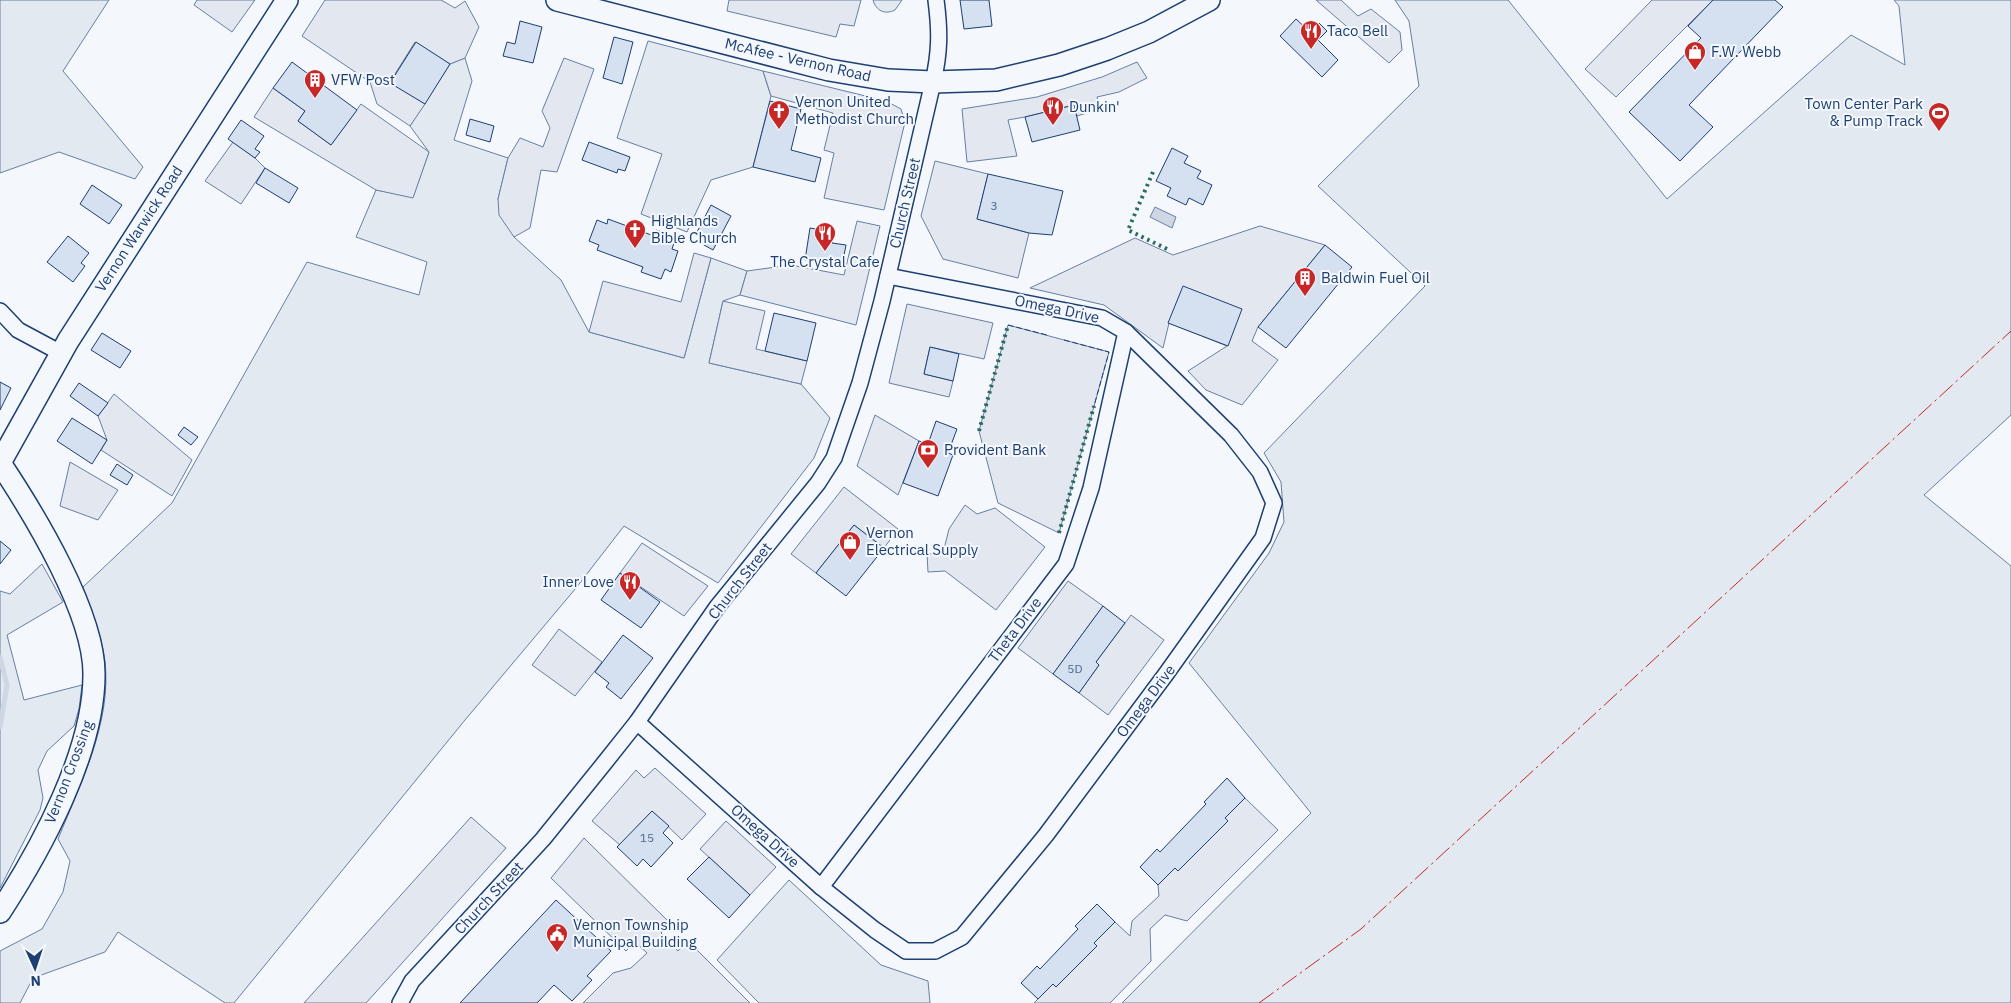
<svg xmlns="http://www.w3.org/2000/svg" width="2011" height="1003" viewBox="0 0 2011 1003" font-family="'IBM Plex Sans',sans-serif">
	<rect width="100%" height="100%" fill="#f4f7fb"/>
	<!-- green -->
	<g fill="#e3e9f0" stroke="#687fa3">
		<polygon points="0,0 109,0 63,71 143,167 135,179 59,152 0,173"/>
		<path d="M873 0H902L895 10C885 15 876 11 873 0Z"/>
		<polygon points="1395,0 1508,0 1667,199 1851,35 1905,65 1899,6 1894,0 2011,0 2011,415 1924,495 2011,566 2011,1003 1122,1003 1311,813 1189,663 1269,553 1284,522 1281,482 1264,453 1425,286 1318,186 1419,86 1409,21"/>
		<polygon points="648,41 763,71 771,96 753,167 711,180 687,232 641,214 662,154 617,138"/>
		<path d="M465 58 472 81 454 140 508 158 498 199 514 237 561 280 589 332 684 358 711 258 747 271 740 295 723 301 709 363 801 384 830 418 814 458 718 583 624 526 576 588 465 720 234 1003H225L118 932 105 952 33 978 20 1003H0V951L42 929 63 892 70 861 58 839C82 780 118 710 102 645 98 625 89 606 83 587L172 503 307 262 419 295 427 262 356 237 376 190 413 197 429 152 410 126 450 64Z"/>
		<polygon points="42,564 63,602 7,635 24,700 82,685 79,709 74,726 47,751 38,770 43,798 40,810 0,888 0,591 10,594"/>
		<polygon points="789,880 881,965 928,981 930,1003 759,1003 717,960"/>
	</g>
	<!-- parking -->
	<g fill="#e3e8f0" stroke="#687fa3">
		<polygon points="197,0 255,0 232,32 194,5"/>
		<polygon points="325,0 441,0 455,8 465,1 479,27 465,58 450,64 415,42 390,82 425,104 410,126 377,104 370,82 302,36"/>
		<polygon points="729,0 861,0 854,26 840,24 836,37 727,11"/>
		<polygon points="1316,0 1341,0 1358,16 1371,9 1400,32 1402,50 1389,63"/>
		<polygon points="1652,0 1713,0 1616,97 1585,69"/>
		<polygon points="564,58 594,69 557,172 541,170 530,228 514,237 499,215 498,199 508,158 520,138 543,147 550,128 542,111"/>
		<polygon points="1137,62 1147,78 1119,92 1097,97 1100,109 1077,116 1074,105 1025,117 1008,120 1017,156 967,162 962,109 1037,97 1102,77"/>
		<polygon points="763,71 886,101 901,109 905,122 884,210 824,198 834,153 824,150 833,113 771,96"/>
		<polygon points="273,88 305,111 298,121 331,145 361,104 429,152 413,198 376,190 254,117"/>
		<polygon points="233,142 255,158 265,168 241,204 205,181"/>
		<polygon points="935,161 988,174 977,219 1029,233 1018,278 943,259 921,216"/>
		<polygon points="857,221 880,226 856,325 740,295 747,271 791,265 844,275"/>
		<polygon points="1260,226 1325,245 1258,327 1252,341 1278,360 1242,405 1206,390 1188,371 1227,346 1169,323 1163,348 1104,305 1030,288 1135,238 1173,255"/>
		<polygon points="694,253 711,258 684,358 589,332 603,281 681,302"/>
		<polygon points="723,301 765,311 756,349 807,361 801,384 709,363"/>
		<polygon points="907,304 993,323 984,359 930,347 924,374 953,381 949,397 889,383"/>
		<polygon points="1008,325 1109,352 1059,533 998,503 979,431"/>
		<polygon points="114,394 192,460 172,496 101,450 107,440 98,416"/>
		<polygon points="875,415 919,441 898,495 857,466"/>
		<polygon points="70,462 118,490 98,520 60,506"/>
		<polygon points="844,487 898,529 884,548 854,525 816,573 791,554"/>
		<polygon points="965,505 977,514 995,508 1045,547 996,610 945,571 928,572 927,554 943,553 949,529"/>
		<polygon points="642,543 708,586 684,616 620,573"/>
		<polygon points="1068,581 1103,606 1053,674 1018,648"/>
		<polygon points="1131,615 1164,640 1108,715 1079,693 1099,665 1096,662"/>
		<polygon points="559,629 602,662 575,696 532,665"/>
		<polygon points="655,768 706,814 682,840 652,811 620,845 592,821 636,770 644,778"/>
		<polygon points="1245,798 1278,830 1187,921 1165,915 1150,929 1151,961 1110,1003 1034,1003 1053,984 1056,987 1097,946 1094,943 1115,922 1130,936 1132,921 1159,896 1158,885 1175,868 1178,871 1228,821 1225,818"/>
		<polygon points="471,817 506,848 366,1003 304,1003"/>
		<polygon points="726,821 776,867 750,895 700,849"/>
		<polygon points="584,838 670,923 661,933 678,951 687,940 750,1003 583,1003 613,973 631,968 647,953 635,942 626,951 551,878"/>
	</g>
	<!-- water -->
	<polygon fill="#cfd7e4" stroke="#687fa3" points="1155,207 1176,217 1172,228 1150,217"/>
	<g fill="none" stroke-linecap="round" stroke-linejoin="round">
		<!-- stream -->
		<polyline stroke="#cfd7e4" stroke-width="5" points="0,657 7,685 0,727"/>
	</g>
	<!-- building -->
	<g fill="#d5e0f0" stroke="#1d3f73">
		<polygon points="960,0 989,0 992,26 964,29"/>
		<polygon points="1713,0 1775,0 1783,7 1689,105 1713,127 1680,161 1629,112 1701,38 1688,26"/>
		<polygon points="1296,19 1310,32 1319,23 1327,31 1318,40 1338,60 1322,77 1280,36"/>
		<polygon points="520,21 542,27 533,63 503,56 507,42 515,44"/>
		<polygon points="614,37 633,42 622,84 603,78"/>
		<polygon points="416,42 450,64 425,104 390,83"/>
		<polygon points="292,62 357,110 331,145 298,121 305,111 273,88"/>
		<polygon points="770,101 801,109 791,150 821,158 815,182 753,167"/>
		<polygon points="1074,105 1080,130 1032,142 1025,117"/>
		<polygon points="470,119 494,126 490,142 466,135"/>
		<polygon points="241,120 264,136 255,149 260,152 255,158 228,139"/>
		<polygon points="589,142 630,157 625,171 618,169 617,173 582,160"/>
		<polygon points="1172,148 1188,156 1184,163 1201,171 1197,178 1212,185 1203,205 1189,198 1186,205 1167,196 1171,188 1156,181"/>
		<polygon points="265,168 298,188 289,203 256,183"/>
		<polygon points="988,174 1063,191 1052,235 1029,233 977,219"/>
		<polygon points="92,185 122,205 109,224 80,204"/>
		<polygon points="711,205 731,216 713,250 704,245 707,239 696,234"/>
		<polygon points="608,219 654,236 656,230 676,237 672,249 678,251 671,272 665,269 661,279 641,272 643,267 597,250 599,245 589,241 597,220 607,224"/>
		<polygon points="810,228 833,232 832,243 846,245 842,266 805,260"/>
		<polygon points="68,236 89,253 81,263 85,266 73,282 47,262"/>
		<polygon points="1325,245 1352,267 1286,348 1258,327"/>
		<polygon points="1183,286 1242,309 1228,346 1168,323"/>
		<polygon points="774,313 816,323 807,361 765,351"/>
		<polygon points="102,333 131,351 120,368 91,350"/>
		<polygon points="930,347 959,354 953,381 924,374"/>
		<polygon points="0,382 11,388 0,410"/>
		<polygon points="79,383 108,403 98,416 70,396"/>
		<polygon points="72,418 107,440 92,464 57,441"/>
		<polygon points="936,421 957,429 948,453 953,455 938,496 903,483 919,441 928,444"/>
		<polygon points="184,427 198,437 191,445 178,435"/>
		<polygon points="117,464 133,475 127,485 110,475"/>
		<polygon points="854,525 884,548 846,596 816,573"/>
		<polygon points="0,541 11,550 0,564"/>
		<polygon points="620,573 660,602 641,628 601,600"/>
		<polygon points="1103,606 1125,623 1096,662 1099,665 1079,693 1053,674"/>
		<polygon points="623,635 653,658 621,699 606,687 609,683 595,672"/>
		<polygon points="1227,778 1245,798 1225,818 1228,821 1178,871 1175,868 1158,885 1140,867 1157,849 1160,852 1206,804 1204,802"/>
		<polygon points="652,811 669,826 663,833 673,843 651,867 643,859 637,866 617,847"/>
		<polygon points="709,857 750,895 729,918 687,879"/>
		<polygon points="556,900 611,951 587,976 592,980 572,1001 554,985 537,1003 460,1003"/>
		<polygon points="1097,904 1115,922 1094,943 1097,946 1056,987 1053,984 1038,999 1021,983 1037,966 1040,969 1078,929 1075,926"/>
	</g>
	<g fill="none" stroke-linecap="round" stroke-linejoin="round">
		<!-- street casing -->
		<g stroke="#1d3f73" stroke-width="18">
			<g id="street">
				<polyline points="0,311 18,330 61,353"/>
				<polyline points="637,722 821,887 875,930 906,951 935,951 962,937 1046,835 1166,674 1263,538 1274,503 1260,472 1231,435 1126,332 1102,318 888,276"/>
				<polyline points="821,887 1066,564 1091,488 1126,332"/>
				<path d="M400 1003 412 981 543 839 606 761 637 722 717 607 818 483 834 458 860 383 882 301 933 82C940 52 940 31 936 0"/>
			</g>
		</g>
		<!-- secondary casing -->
		<g stroke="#1d3f73" stroke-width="24">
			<g id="secondary">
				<polyline points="557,0 829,70 888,80 933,82 996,80 1059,65 1107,49 1149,32 1209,0"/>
				<polyline points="0,463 68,341 287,0"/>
				<path d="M0 463C34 514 95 614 94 675 94 752 41 849 0 912"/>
			</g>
		</g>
		<!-- street -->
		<use href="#street" stroke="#f4f7fb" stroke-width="15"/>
		<!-- secondary -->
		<use href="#secondary" stroke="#f4f7fb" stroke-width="21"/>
		<!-- hedge -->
		<g stroke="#2c6c60" stroke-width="4" stroke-dasharray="2.5 4" stroke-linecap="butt">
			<polyline points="1153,172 1128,230 1169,250"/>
			<polyline points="979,431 1008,325"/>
			<polyline points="1059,533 1094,406"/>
		</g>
		<!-- fence -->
		<g stroke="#1d3f73" stroke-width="1" stroke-dasharray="6 2.5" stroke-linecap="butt">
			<polyline points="1008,325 1047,335"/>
			<polyline points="1064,340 1109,352 1094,406"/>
		</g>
		<!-- power -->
		<polyline stroke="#c62828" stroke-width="1" stroke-dasharray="18 4 2.5 4" stroke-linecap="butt" points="1259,1003 1361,929 2011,331"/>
	</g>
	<!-- icons -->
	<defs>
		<g id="restaurant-pin" transform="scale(1.125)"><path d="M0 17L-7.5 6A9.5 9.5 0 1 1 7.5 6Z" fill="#c62828" stroke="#f4f7fb"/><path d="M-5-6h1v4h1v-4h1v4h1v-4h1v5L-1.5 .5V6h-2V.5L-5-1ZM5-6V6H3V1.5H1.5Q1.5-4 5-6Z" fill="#fff"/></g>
		<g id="shop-pin" transform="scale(1.125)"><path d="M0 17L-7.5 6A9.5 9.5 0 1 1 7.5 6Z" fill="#c62828" stroke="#f4f7fb"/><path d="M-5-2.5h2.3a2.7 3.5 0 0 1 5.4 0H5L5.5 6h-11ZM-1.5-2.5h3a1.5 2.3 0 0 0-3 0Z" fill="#fff"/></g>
		<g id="building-pin" transform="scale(1.125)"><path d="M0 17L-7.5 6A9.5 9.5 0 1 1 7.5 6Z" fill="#c62828" stroke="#f4f7fb"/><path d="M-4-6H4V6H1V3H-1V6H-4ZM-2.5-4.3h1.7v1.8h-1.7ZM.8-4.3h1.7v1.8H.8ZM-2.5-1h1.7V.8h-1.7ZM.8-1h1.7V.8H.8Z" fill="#fff"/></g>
		<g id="church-pin" transform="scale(1.125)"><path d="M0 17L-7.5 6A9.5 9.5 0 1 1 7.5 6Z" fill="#c62828" stroke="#f4f7fb"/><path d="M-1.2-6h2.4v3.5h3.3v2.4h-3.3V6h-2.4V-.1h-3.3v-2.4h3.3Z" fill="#fff"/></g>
		<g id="stadium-pin" transform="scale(1.125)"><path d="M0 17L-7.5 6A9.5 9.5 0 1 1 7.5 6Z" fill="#c62828" stroke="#f4f7fb"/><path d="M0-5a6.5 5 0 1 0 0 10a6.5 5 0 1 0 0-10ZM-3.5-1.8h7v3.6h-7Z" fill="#fff"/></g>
		<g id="bank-pin" transform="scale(1.125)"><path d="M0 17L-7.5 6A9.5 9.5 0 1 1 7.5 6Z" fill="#c62828" stroke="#f4f7fb"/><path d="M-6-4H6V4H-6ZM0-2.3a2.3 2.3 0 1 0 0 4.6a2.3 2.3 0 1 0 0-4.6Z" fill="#fff"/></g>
		<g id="civic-pin" transform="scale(1.125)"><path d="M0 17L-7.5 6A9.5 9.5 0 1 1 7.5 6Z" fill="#c62828" stroke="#f4f7fb"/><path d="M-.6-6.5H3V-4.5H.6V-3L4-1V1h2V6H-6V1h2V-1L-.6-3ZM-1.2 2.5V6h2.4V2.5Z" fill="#fff"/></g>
	</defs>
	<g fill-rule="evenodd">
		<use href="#restaurant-pin" x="1311" y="31"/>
		<use href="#shop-pin" x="1695" y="52"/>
		<use href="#building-pin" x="315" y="80"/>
		<use href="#restaurant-pin" x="1053" y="107"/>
		<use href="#church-pin" x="779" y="111"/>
		<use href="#stadium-pin" x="1939" y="113"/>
		<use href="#church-pin" x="635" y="230"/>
		<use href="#restaurant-pin" x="825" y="233"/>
		<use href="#building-pin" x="1305" y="278"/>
		<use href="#bank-pin" x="928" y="450"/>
		<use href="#shop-pin" x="850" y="542"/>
		<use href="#restaurant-pin" x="630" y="582"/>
		<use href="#civic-pin" x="557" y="934"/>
	</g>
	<g text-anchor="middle" stroke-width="4" stroke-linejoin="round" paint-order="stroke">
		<!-- number labels -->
		<g font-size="12" fill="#4b6792">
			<text x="994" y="210">3</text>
			<text x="1075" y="673">5D</text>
			<text x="647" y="842">15</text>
		</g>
		<!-- poi labels -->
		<g font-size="15" fill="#1d3f73" stroke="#f4f7fb" text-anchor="start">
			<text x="1327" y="36">Taco Bell</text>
			<text x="1711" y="57">F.W. Webb</text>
			<text x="331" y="85">VFW Post</text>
			<text x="795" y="107">Vernon United<tspan x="795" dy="17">Methodist Church</tspan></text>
			<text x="1923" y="109" text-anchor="end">Town Center Park<tspan x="1923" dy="17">&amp; Pump Track</tspan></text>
			<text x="1069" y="112">Dunkin'</text>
			<text x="651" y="226">Highlands<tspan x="651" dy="17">Bible Church</tspan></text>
			<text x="825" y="267" text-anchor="middle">The Crystal Cafe</text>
			<text x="1321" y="283">Baldwin Fuel Oil</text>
			<text x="944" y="455">Provident Bank</text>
			<text x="866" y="538">Vernon<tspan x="866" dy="17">Electrical Supply</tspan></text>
			<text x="614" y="587" text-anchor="end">Inner Love</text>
			<text x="573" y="930">Vernon Township<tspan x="573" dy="17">Municipal Building</tspan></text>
		</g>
		<!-- street labels -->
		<g font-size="15" fill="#1d3f73" stroke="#f4f7fb">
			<text transform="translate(798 60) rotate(13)" y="5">McAfee - Vernon Road</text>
			<text transform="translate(905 203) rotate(-77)" y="5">Church Street</text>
			<text transform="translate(139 229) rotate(-57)" y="5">Vernon Warwick Road</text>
			<text transform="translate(1057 309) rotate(12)" y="5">Omega Drive</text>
			<text transform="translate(740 581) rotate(-52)" y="5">Church Street</text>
			<text transform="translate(1015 630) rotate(-53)" y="5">Theta Drive</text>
			<text transform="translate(1146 701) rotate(-53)" y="5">Omega Drive</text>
			<text transform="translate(69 772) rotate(-69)" y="5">Vernon Crossing</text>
			<text transform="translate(765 836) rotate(42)" y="5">Omega Drive</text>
			<text transform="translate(489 898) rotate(-47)" y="5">Church Street</text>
		</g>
	</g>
	<!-- north arrow -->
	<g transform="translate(35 968) rotate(177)" stroke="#f4f7fb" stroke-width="4" paint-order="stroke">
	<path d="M0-4L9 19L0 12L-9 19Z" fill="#1d3f73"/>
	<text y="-8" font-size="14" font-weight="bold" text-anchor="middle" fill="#1d3f73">N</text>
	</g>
</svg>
